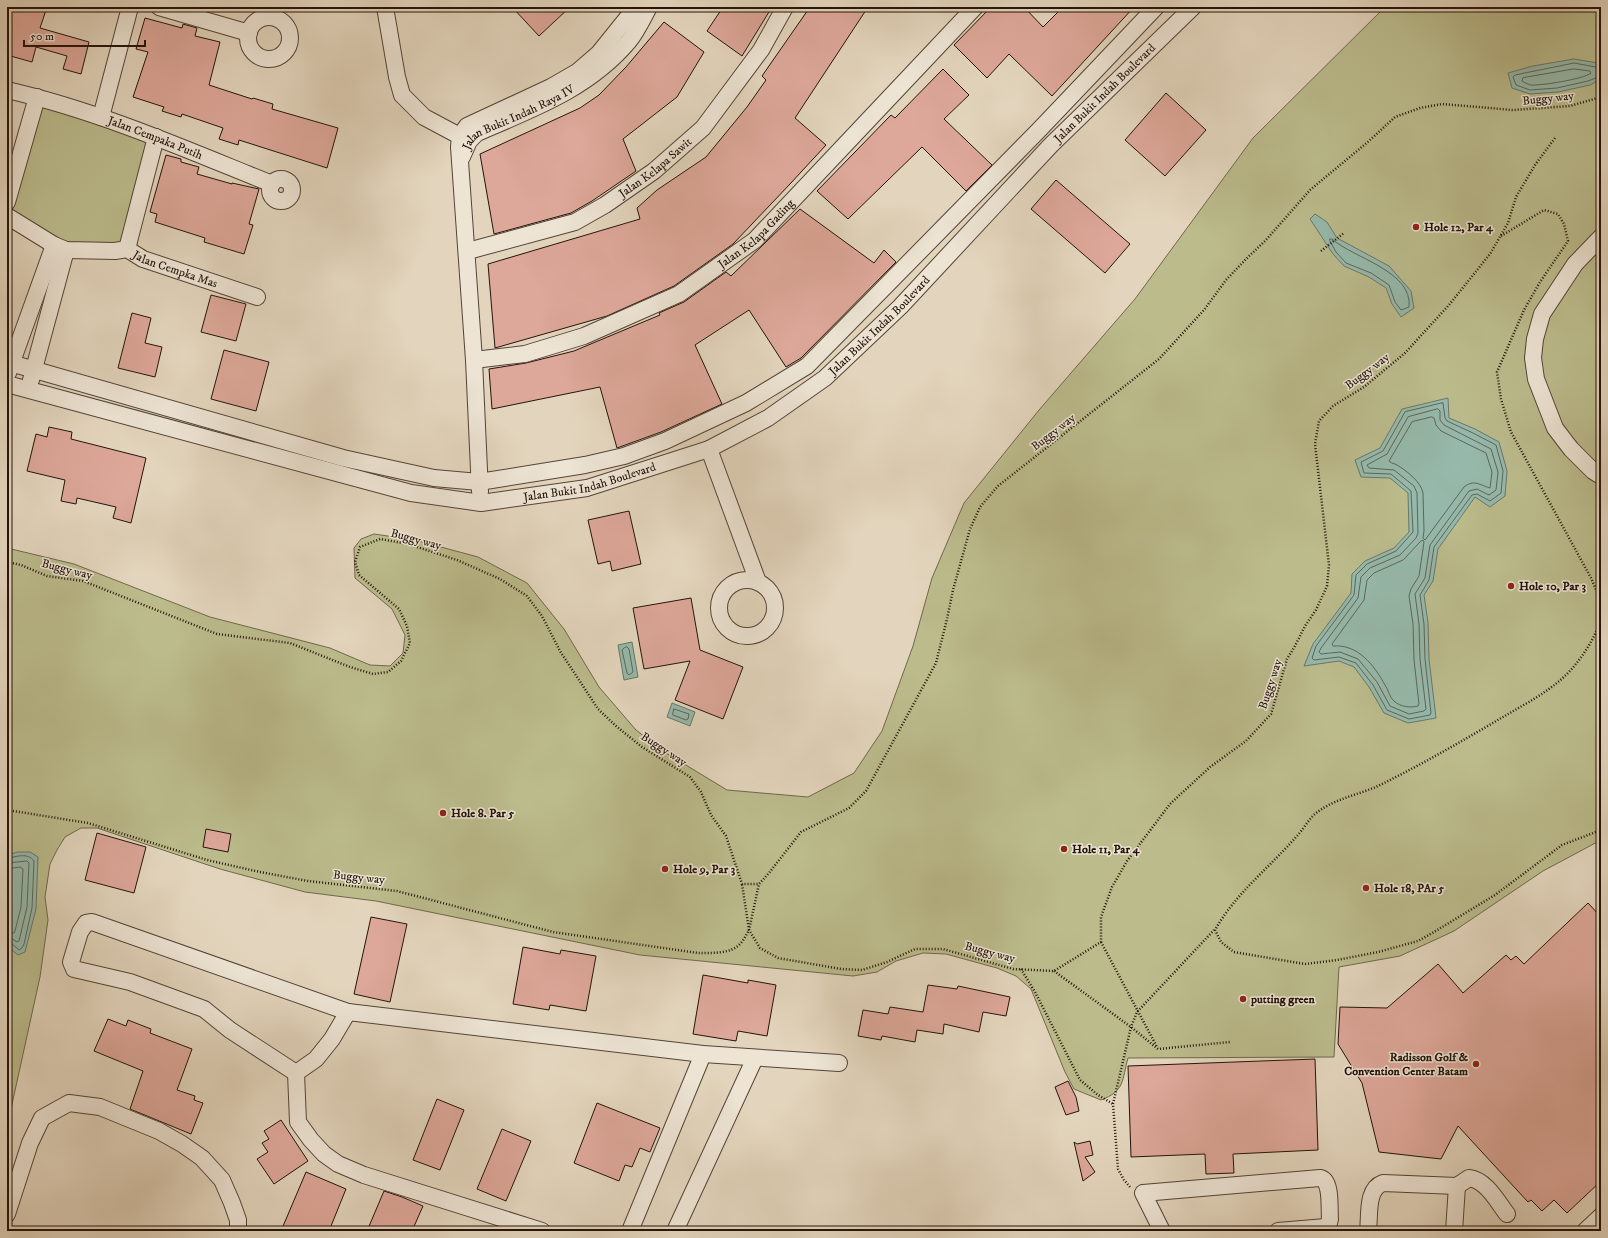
<svg xmlns="http://www.w3.org/2000/svg" width="1608" height="1238" viewBox="0 0 1608 1238" font-family="'IM FELL DW Pica',serif">
	<rect width="100%" height="100%" fill="#e3d5bd"/>
	<filter id="stains"><feTurbulence type="fractalNoise" baseFrequency=".005" numOctaves="4"/><feColorMatrix values="0 0 0 0 .2 0 0 0 0 .09 0 0 0 0 .02 0 0 0 .5 -.17"/></filter>
	<radialGradient id="worn" r=".72"><stop offset=".6" stop-color="#630" stop-opacity="0"/><stop offset="1" stop-color="#630" stop-opacity=".3"/></radialGradient>
	<!-- green -->
	<g fill="#bbbb8c" stroke="#70684b">
		<path d="M1385 7H1601V840L1543 871 1454 931 1400 956 1339 967 1334 1057 1128 1058C1122 1080 1125 1091 1101 1100L1074 1089 1065 1072 1031 989 1016 976 997 968 946 954 923 953 896 961 877 972 853 976 640 955 376 901 305 892 220 869 97 828H81L65 837 57 850 50 864 45 897 48 920 40 977 7 1127V548L74 564 210 617 330 648 370 665 390 666 403 653 405 635 392 609 355 578 354 548 361 539 374 534 415 540 478 557 527 583 564 629 599 687 636 730 666 753 727 790 808 797 854 773 882 731 913 646 932 578 964 503 1039 410 1135 299 1253 138Z"/>
		<polygon points="39,99 155,138 117,257 67,246 8,213"/>
	</g>
	<!-- water -->
	<g fill="#96b9ab" stroke="#68776b">
		<polygon points="1574,59 1598,63 1601,65 1601,79 1590,85 1558,92 1530,94 1512,88 1508,73 1533,66"/>
		<polygon points="1315,214 1327,222 1337,238 1389,266 1411,291 1414,308 1401,317 1392,304 1386,288 1369,277 1344,266 1333,254 1310,219"/>
		<polygon points="1448,398 1449,418 1475,429 1499,442 1507,471 1505,496 1490,507 1475,497 1438,549 1433,581 1424,595 1428,623 1429,659 1436,718 1408,723 1384,713 1369,687 1354,667 1339,661 1304,666 1313,644 1351,593 1352,574 1365,561 1394,548 1409,532 1408,493 1390,478 1361,477 1355,460 1380,448 1402,409"/>
		<polygon points="632,642 638,677 624,680 618,645"/>
		<polygon points="672,703 695,712 690,726 667,717"/>
		<polygon points="18,852 30,852 38,857 36,909 25,952 18,955 7,946 7,855"/>
	</g>
	<g fill="none" stroke-linecap="round" stroke-linejoin="round">
		<!-- shore -->
		<g stroke="#5d665a" stroke-width="1">
			<polyline points="1601,68 1574,63 1515,75 1513,77 1516,85 1530,90 1557,88 1588,81 1601,76"/>
			<path d="M1574 69 1590 71 1591 73C1584 79 1540 86 1530 85 1527 84 1524 82 1522 81L1523 78Z"/>
			<path d="M1330 239H1332C1353 258 1413 271 1409 307L1401 310 1395 302 1389 285 1371 273 1346 263 1336 252 1330 241Z"/>
			<polygon points="1443,403 1445,418 1447,421 1473,433 1496,445 1503,471 1501,493 1490,501 1477,494 1472,495 1434,547 1429,580 1420,595 1424,624 1425,659 1431,713 1430,715 1409,719 1387,710 1373,685 1356,663 1339,657 1314,660 1312,658 1316,646 1354,595 1356,575 1367,564 1396,551 1413,532 1411,491 1391,474 1364,473 1361,462 1383,451 1405,412"/>
			<polygon points="1438,409 1440,411 1440,420 1444,425 1491,449 1498,472 1496,490 1489,495 1477,489 1469,491 1430,545 1425,578 1415,594 1419,624 1420,659 1426,709 1424,711 1409,714 1390,706 1377,682 1358,659 1340,652 1321,654 1319,652 1321,648 1358,598 1361,577 1370,568 1400,555 1416,538 1418,533 1417,493 1414,486 1394,470 1369,468 1367,465 1387,454 1408,417"/>
			<path d="M1432 417 1434 418 1436 425 1441 431 1486 453 1492 472 1490 488C1480 485 1474 479 1464 487L1425 540 1423 538 1424 531 1423 493C1421 482 1407 471 1397 465 1394 463 1392 464 1389 461L1412 422Z"/>
			<path d="M1421 541 1423 540 1424 542 1419 576 1411 589 1409 596 1413 624 1414 660 1419 704 1418 706C1411 708 1400 707 1394 701 1390 698 1388 689 1385 685 1374 665 1358 644 1333 646L1332 644 1364 600 1367 580 1374 573 1403 560Z"/>
			<polygon points="627,647 629,649 633,672 629,675 627,673 622,650 624,648"/>
			<polygon points="674,709 689,714 688,719 686,720 673,715"/>
			<path d="M7 858C17 857 27 852 34 861L32 908 24 944 22 948 19 950 11 943H7"/>
			<polyline points="7,863 27,861 29,863 27,907 19,941 17,942 11,938 7,938"/>
			<polyline points="7,869 20,867 23,869 21,907 15,931 14,933 7,932"/>
		</g>
	</g>
	<!-- building -->
	<g fill="#dda799" stroke="#24140a">
		<polygon points="7,7 47,7 40,28 89,42 81,74 63,69 67,56 36,47 32,62 7,55"/>
		<polygon points="512,7 570,7 539,36"/>
		<polygon points="723,7 772,7 742,56 707,31"/>
		<polygon points="810,7 868,7 795,118 826,145 790,184 733,244 674,286 607,316 495,348 488,264 640,219 637,208 657,190 706,157 747,107 766,80 762,76"/>
		<polygon points="991,7 1024,7 1043,27 1063,7 1134,7 1052,96 1009,54 987,78 954,45"/>
		<polygon points="145,18 182,28 183,24 197,28 195,36 220,42 209,85 252,99 253,98 273,104 272,109 338,128 327,168 239,140 238,145 219,139 223,128 182,114 181,117 162,111 164,107 133,97 148,52 136,49"/>
		<polygon points="664,22 704,52 677,97 623,139 636,171 592,201 571,213 494,234 480,154 580,108 599,95 626,67"/>
		<polygon points="943,69 969,95 944,119 992,165 966,191 922,147 848,219 817,191 891,115 895,118"/>
		<polygon points="1166,93 1206,130 1165,176 1125,140"/>
		<polygon points="166,155 181,159 181,162 199,167 197,174 232,184 232,183 259,189 249,224 253,225 244,254 204,242 205,238 155,222 157,214 150,212"/>
		<polygon points="1056,180 1130,244 1105,273 1031,209"/>
		<polygon points="800,209 874,263 884,250 896,262 801,358 786,367 749,310 695,345 722,404 661,432 617,448 600,387 492,409 489,369 526,363 574,351 660,315 659,313 684,302 726,272 731,276"/>
		<polygon points="211,295 246,304 236,341 201,332"/>
		<polygon points="132,313 151,318 145,343 162,347 155,377 118,368"/>
		<polygon points="224,350 269,362 256,411 211,399"/>
		<polygon points="49,427 72,432 71,439 146,458 131,523 113,518 116,507 77,498 76,504 61,501 65,480 27,471 36,434 47,437"/>
		<polygon points="629,511 641,564 612,571 610,561 598,564 588,520"/>
		<polygon points="691,598 700,650 743,667 723,719 675,700 690,661 644,669 633,608"/>
		<polygon points="206,829 231,834 228,852 203,847"/>
		<polygon points="97,833 146,847 134,893 85,880"/>
		<polygon points="1588,903 1601,917 1601,1181 1567,1213 1554,1200 1542,1211 1531,1200 1528,1202 1458,1126 1441,1159 1379,1152 1362,1083 1338,1044 1340,1007 1387,1008 1438,964 1463,993 1506,955 1511,960 1516,956 1524,964"/>
		<polygon points="371,917 407,924 390,1002 354,994"/>
		<polygon points="523,947 560,954 561,950 596,956 586,1011 550,1005 549,1010 513,1004"/>
		<polygon points="703,975 748,983 748,980 776,985 767,1036 738,1031 736,1041 693,1034"/>
		<polygon points="928,985 957,989 958,986 1010,997 1006,1016 983,1012 979,1032 944,1024 943,1034 917,1030 915,1042 882,1036 881,1040 858,1036 863,1010 888,1014 890,1007 923,1012"/>
		<polygon points="108,1019 126,1026 128,1020 151,1029 150,1033 192,1049 177,1090 195,1096 194,1100 203,1103 191,1134 130,1109 143,1071 94,1051"/>
		<polygon points="1315,1059 1318,1150 1233,1154 1234,1173 1206,1174 1205,1154 1131,1157 1128,1066"/>
		<polygon points="1068,1081 1076,1097 1079,1111 1066,1115 1055,1087"/>
		<polygon points="437,1099 464,1110 440,1170 413,1160"/>
		<polygon points="597,1103 660,1128 650,1152 640,1148 632,1167 625,1165 619,1181 574,1163"/>
		<polygon points="281,1120 308,1161 274,1184 257,1159 268,1152 262,1143 269,1139 264,1131"/>
		<polygon points="502,1129 531,1141 506,1201 477,1189"/>
		<polygon points="1090,1141 1093,1155 1085,1157 1095,1172 1083,1181 1074,1142 1077,1144"/>
		<polygon points="306,1172 346,1189 329,1231 281,1231"/>
		<polygon points="384,1191 402,1197 423,1206 412,1231 367,1231"/>
	</g>
	<g fill="none" stroke-linecap="round" stroke-linejoin="round">
		<!-- minor casing -->
		<g stroke="#544437" stroke-width="18">
			<g id="minor">
				<polyline points="159,7 249,33"/>
				<polyline points="385,7 397,77 402,95 424,117 469,141"/>
				<circle cx="269" cy="38" r="21"/>
				<path id="s1" d="M7 90C99 111 185 149 272 184"/>
				<polyline points="101,117 130,7"/>
				<path id="s2" d="M462 157 469 141 477 133C532 109 589 89 629 41 637 31 643 18 649 7"/>
				<circle cx="281" cy="190" r="11"/>
				<polyline points="7,202 37,97"/>
				<path id="s3" d="M7 216 54 245 66 250 115 251 127 249 143 259 257 297"/>
				<polyline points="1601,237 1575,264 1542,314 1535,339 1533,358 1536,379 1555,428 1571,449 1593,471 1601,476"/>
				<polyline points="127,249 156,137"/>
				<path id="s4" d="M468 251 575 222 605 205 654 171 703 128 761 50 785 7"/>
				<path id="s5" d="M474 360 525 354 584 336 679 294 755 240 975 7"/>
				<polyline points="7,362 343,458 434,478 479,482 585,465 624,456 665,441 746,403 807,366 1039,130 1156,7"/>
				<polyline points="8,373 54,245"/>
				<polyline points="31,380 66,250"/>
				<path id="s6" d="M7 384 411 493 481 503 587 488 709 449 768 418 825 378 900 307 1051 145 1193 7"/>
				<polyline points="709,449 758,582"/>
				<polyline points="480,492 474,360 459,147 460,136 467,126 551,87 577,72 599,53 636,7"/>
				<circle cx="747" cy="608" r="28"/>
				<polyline points="296,1073 230,1030 204,1009 130,982 74,969 71,962 80,932 86,923 92,922 348,1012 703,1054 839,1063"/>
				<polyline points="296,1073 298,1122 311,1140 324,1154 338,1164 364,1175 542,1231"/>
				<polyline points="296,1073 316,1059 332,1039 348,1012"/>
				<polyline points="7,1214 30,1143 42,1118 69,1103 100,1107 159,1131 182,1144 202,1158 222,1180 232,1203 238,1220 238,1231"/>
				<polyline points="630,1231 703,1054"/>
				<polyline points="675,1231 755,1058"/>
				<path d="M1162 1231 1143 1193 1320 1178C1332 1180 1329 1209 1330 1219L1329 1223 1322 1231"/>
				<polyline points="1278,1231 1326,1227"/>
				<path d="M1368 1231C1370 1215 1366 1189 1383 1183L1457 1186 1469 1178C1486 1180 1497 1201 1507 1214"/>
				<polyline points="1454,1231 1457,1186"/>
				<polyline points="1585,1231 1601,1216"/>
			</g>
		</g>
		<!-- path -->
		<g stroke="#24140a" stroke-width="2.5" stroke-dasharray="1 2" stroke-linecap="butt">
			<polyline points="1555,138 1535,165 1516,197 1508,223 1490,254 1449,305 1405,353 1364,387 1333,406 1319,421 1315,444 1329,565 1327,586 1316,610 1305,626 1295,646 1287,659 1271,714 1246,741 1210,767 1170,804 1127,861 1112,887 1101,917 1101,942 1054,971 1013,969 943,949 915,949 887,962 862,970 841,969 778,958 760,948 749,930 759,884 769,873 801,832 849,808 866,791 936,663 947,619 953,590 970,529 980,507 998,486 1159,359 1204,310 1226,280 1246,259 1265,241 1310,190 1369,141 1395,117 1420,108 1442,104 1513,110 1570,106 1601,97"/>
			<polyline points="1501,236 1544,210 1558,214 1564,224 1568,241 1540,282 1524,310 1497,372 1501,399 1511,432 1591,578 1600,599 1601,615"/>
			<polyline points="1321,251 1344,233"/>
			<polyline points="7,562 21,565 47,576 83,581 217,634 290,643 350,667 373,674 388,672 401,661 410,643 407,626 399,609 359,575 355,562 360,547 380,539 408,544 457,560 500,579 527,596 542,616 560,651 598,709 616,726 642,747 690,777 701,792 711,815 726,836 742,884 759,884"/>
			<path d="M1601 620C1593 641 1583 657 1568 673 1549 692 1525 704 1503 717 1462 741 1421 765 1378 786 1358 795 1333 799 1315 814 1308 820 1303 830 1296 837 1269 868 1235 894 1215 930L1221 942 1234 952 1305 964 1337 960 1378 952 1418 941 1434 932 1495 895 1562 845 1601 830"/>
			<path d="M7 810 88 823 207 860 260 872 308 881 397 891 553 932 698 953C711 953 731 954 740 944 744 940 746 935 749 930L742 884"/>
			<polyline points="1101,942 1157,1047"/>
			<polyline points="1021,969 1035,992 1080,1080 1098,1095 1113,1104"/>
			<polyline points="1054,971 1131,1027 1158,1049 1230,1042"/>
			<polyline points="1130,1187 1124,1180 1118,1169 1113,1104 1131,1027 1137,1012 1214,930"/>
		</g>
		<!-- minor -->
		<use href="#minor" stroke="#ede4d4" stroke-width="16"/>
	</g>
	<!-- markers -->
	<g fill="#8f2418" stroke="#ede4d4" stroke-width="1.5">
		<circle cx="1416" cy="227" r="4"/>
		<circle cx="1511" cy="586" r="4"/>
		<circle cx="443" cy="813" r="4"/>
		<circle cx="1064" cy="849" r="4"/>
		<circle cx="665" cy="869" r="4"/>
		<circle cx="1366" cy="888" r="4"/>
		<circle cx="1243" cy="999" r="4"/>
		<circle cx="1476" cy="1064" r="4"/>
	</g>
	<g text-anchor="middle" stroke-width="3" stroke-linejoin="round" paint-order="stroke">
		<!-- street labels -->
		<g font-size="12" fill="#24140a" stroke="#ede4d4">
			<text dy="4" stroke="none"><textPath href="#s6" startOffset="1260">Jalan Bukit Indah Boulevard</textPath></text>
			<text transform="translate(1548 98) rotate(-6)" y="4">Buggy way</text>
			<text dy="4" stroke="none"><textPath href="#s2" startOffset="72">Jalan Bukit Indah Raya IV</textPath></text>
			<text dy="4" stroke="none"><textPath href="#s1" startOffset="156">Jalan Cempaka Putih</textPath></text>
			<text dy="4" stroke="none"><textPath href="#s4" startOffset="208">Jalan Kelapa Sawit</textPath></text>
			<text dy="4" stroke="none"><textPath href="#s5" startOffset="315">Jalan Kelapa Gading</textPath></text>
			<text dy="4" stroke="none"><textPath href="#s3" startOffset="182">Jalan Cempka Mas</textPath></text>
			<text dy="4" stroke="none"><textPath href="#s6" startOffset="936">Jalan Bukit Indah Boulevard</textPath></text>
			<text transform="translate(1367 371) rotate(-37)" y="4">Buggy way</text>
			<text transform="translate(1053 432) rotate(-38)" y="4">Buggy way</text>
			<text dy="4" stroke="none"><textPath href="#s6" startOffset="600">Jalan Bukit Indah Boulevard</textPath></text>
			<text transform="translate(416 539) rotate(15)" y="4">Buggy way</text>
			<text transform="translate(67 569) rotate(14)" y="4">Buggy way</text>
			<text transform="translate(1270 684) rotate(-72)" y="4">Buggy way</text>
			<text transform="translate(664 749) rotate(33)" y="4">Buggy way</text>
			<text transform="translate(359 877) rotate(6)" y="4">Buggy way</text>
			<text transform="translate(990 952) rotate(15)" y="4">Buggy way</text>
		</g>
		<!-- poi labels -->
		<g font-size="12" font-weight="bold" fill="#24140a" stroke="#ede4d4" text-anchor="start">
			<text x="1424" y="231">Hole 12, Par 4</text>
			<text x="1519" y="590">Hole 10, Par 3</text>
			<text x="451" y="817">Hole 8. Par 5</text>
			<text x="1072" y="853">Hole 11, Par 4</text>
			<text x="673" y="873">Hole 9, Par 3</text>
			<text x="1374" y="892">Hole 18, PAr 5</text>
			<text x="1251" y="1003">putting green</text>
			<text x="1468" y="1061" text-anchor="end">Radisson Golf &amp;<tspan x="1468" dy="14">Convention Center Batam</tspan></text>
		</g>
	</g>
	<!-- margin -->
	<rect width="1608" height="1238" fill="none" stroke="#e3d5bd" stroke-width="24"/>
	<rect x="8" y="8" width="1592" height="1222" fill="none" stroke="#24140a" stroke-width="2"/>
	<rect x="12" y="12" width="1584" height="1214" fill="none" stroke="#24140a"/>
	<!-- scale -->
	<path d="M24 40v6h121v-6" fill="none" stroke="#24140a" stroke-width="2"/>
	<text x="30" y="40" font-size="12" fill="#24140a" stroke="#ede4d4" stroke-width="3" paint-order="stroke">50 m</text>
	<rect width="100%" height="100%" filter="url(#stains)"/>
	<rect width="100%" height="100%" fill="url(#worn)"/>
</svg>
